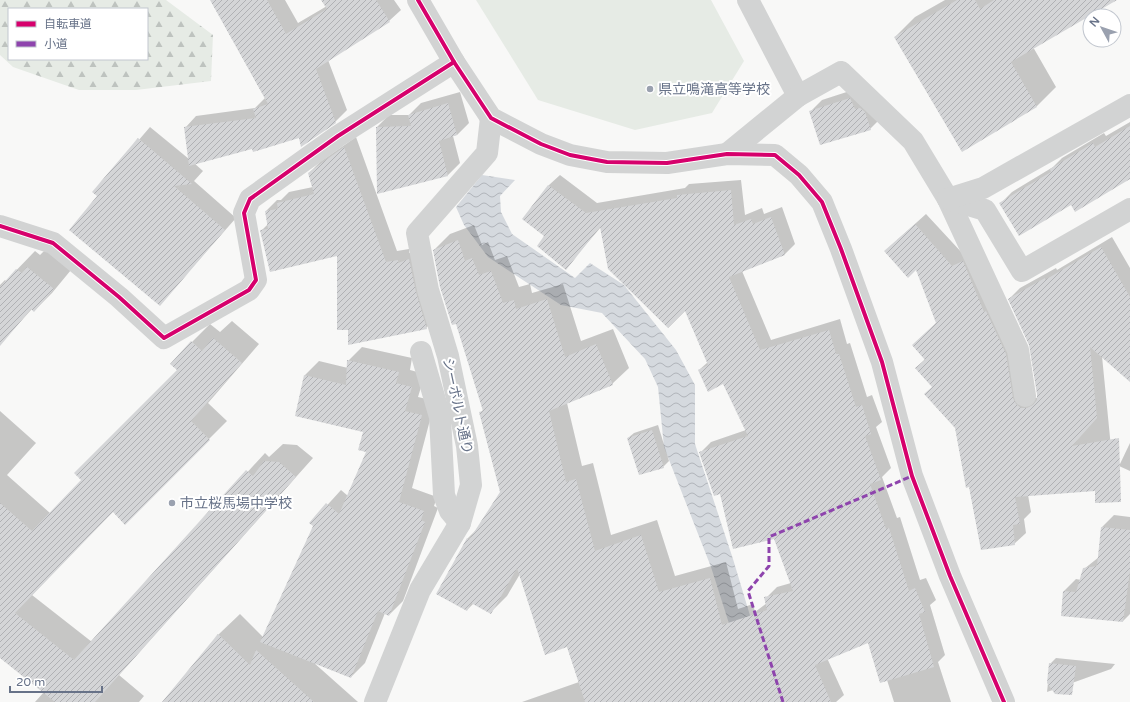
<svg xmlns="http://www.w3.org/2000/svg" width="1130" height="702" viewBox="0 0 1130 702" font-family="'Varela Round','Noto Sans JP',sans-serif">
	<defs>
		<pattern id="forest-firs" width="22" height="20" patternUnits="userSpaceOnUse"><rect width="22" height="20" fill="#e6ebe5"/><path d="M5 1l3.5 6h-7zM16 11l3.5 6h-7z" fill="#bec3bf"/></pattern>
		<pattern id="water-waves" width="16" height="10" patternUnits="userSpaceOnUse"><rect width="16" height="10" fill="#d5d9de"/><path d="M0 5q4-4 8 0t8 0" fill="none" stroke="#b1b4ba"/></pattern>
		<pattern id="building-hatch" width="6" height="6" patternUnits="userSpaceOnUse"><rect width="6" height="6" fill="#d4d5d7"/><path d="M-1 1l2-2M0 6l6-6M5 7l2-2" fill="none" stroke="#b0b1b4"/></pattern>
	</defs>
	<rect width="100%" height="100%" fill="#f8f8f7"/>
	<!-- forest -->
	<path fill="url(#forest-firs)" fill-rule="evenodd" d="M0 0H166L213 35 211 81 136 90H79L13 67 0 55ZM9 9H147V59H9Z"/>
	<!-- pitch -->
	<polygon fill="#e6ebe5" points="476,0 711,0 744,61 712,113 635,130 538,100"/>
	<!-- water -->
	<polygon fill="url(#water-waves)" points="482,175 515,180 500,196 501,212 512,234 575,278 590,263 624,285 676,350 695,385 695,444 733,559 776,702 754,702 711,567 664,447 658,387 645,359 602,313 561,305 488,257 464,225 456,207"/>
	<!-- shadow -->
	<g fill="#0003">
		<polygon points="211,0 285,0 298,23 327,6 323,0 394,0 401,10 389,21 328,60 347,110 335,122 300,136 194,163 203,171 194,181 236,218 160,304 98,196 94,192 150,127 189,159 185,128 196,116 255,108 265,98"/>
		<polygon points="945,0 1115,0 1033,47 1056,87 1037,106 962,151 895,37 915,17"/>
		<polygon points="862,87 882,117 870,129 810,112 822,100"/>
		<polygon points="460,92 469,123 457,135 453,136 460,163 448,175 378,193 377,127 389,115 409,115 421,103"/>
		<polygon points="1130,122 1130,179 1071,203 1001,203 1012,192 1053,167 1062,158 1104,133 1106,136"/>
		<polygon points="356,137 397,251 409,249 409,253 420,249 437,317 426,328 350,329 338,255 261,231 268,224 266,211 277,200 281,200 289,192 313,187 309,173 320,162"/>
		<polygon points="560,175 597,203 685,188 689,184 741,180 745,215 762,208 764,214 782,207 795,244 784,255 742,271 771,340 840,319 847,344 850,343 867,397 872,395 882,422 876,427 891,468 882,477 897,518 900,517 920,580 926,578 936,600 930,605 945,655 938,662 951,702 894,702 887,680 869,641 827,658 844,695 836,702 522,702 579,682 567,646 520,574 507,596 491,612 474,603 467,610 467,539 476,530 501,492 481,412 484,409 434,250 450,234 474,225 482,245 488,242 495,260 507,256 519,287 530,284 532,293 563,284 581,341 613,329 629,368 612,384 567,403 582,466 593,463 611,535 657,520 675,576 726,562 738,609 753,604 755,612 767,603 766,598 777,587 791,583 775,538 721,493 700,453 711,442 746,430 724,383 699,370 708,362 685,309 601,227 566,268 546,236 523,219 549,185"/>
		<polygon points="926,214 964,255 1032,397 1038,398 1030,345 1009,299 1020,288 1056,268 1057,270 1112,237 1130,268 1130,380 1102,356 1114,478 1028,495 1031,512 1024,519 1026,533 1014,544 970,486 956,428 933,386 916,368 925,359 913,345 937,322 917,268 897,240"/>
		<polygon points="46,249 71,270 52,293 34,311 32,309 0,344 0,285 5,280 6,281 35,251 40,255"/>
		<polygon points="232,321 259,344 208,403 227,421 125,523 113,511 32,595 92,642 265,453 269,457 283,444 297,445 313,458 119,675 144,696 139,702 35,702 44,692 0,631 0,411 36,443 7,475 50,513 82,480 179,370 172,364 192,342 210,324 220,332"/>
		<polygon points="362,347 412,358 410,370 425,374 418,397 435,401 412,488 437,497 434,506 438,508 403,601 389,615 385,613 365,663 351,677 313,662 358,702 163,702 219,634 240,614 263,637 314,526 311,523 341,490 348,496 368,451 364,431 296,415 305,375 319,361 348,368 348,361"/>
		<polygon points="658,425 669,461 663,467 628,438 634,433"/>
		<polygon points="1130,443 1130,471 1119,466"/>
		<polygon points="1114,515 1130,517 1130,614 1123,621 1062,615 1064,591 1076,579 1081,580 1084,569 1099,557 1102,527"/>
		<polygon points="1056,658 1115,664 1111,669 1047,692 1050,664"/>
	</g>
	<!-- building -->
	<g fill="url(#building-hatch)">
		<polygon points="210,0 267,0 286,34 327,9 321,0 376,0 390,22 316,69 336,123 301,147 299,138 253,152 252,149 189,166 184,127 256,118 253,109 268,104"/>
		<polygon points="957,0 975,0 980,9 994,0 1117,0 1011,62 1037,107 962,152 894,37"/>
		<polygon points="850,98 855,109 860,108 865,112 871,130 820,145 809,111"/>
		<polygon points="448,103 457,135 439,141 448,176 377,194 376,127 411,126 408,115"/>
		<polygon points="1130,126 1130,179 1075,212 1071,205 1019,236 999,203 1051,172 1050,169 1093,143 1095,147"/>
		<polygon points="138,138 192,184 174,186 225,230 160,306 69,230 97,196 92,192"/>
		<polygon points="344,147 386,262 398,260 398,263 409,259 416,292 427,329 348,345 348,330 337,330 337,256 270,272 260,230 268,229 265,211 278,209 277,203 314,194 308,173"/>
		<polygon points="548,185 586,213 677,198 677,195 731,190 734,225 751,219 753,224 771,217 785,255 729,277 760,350 829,330 836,354 839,354 856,407 862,405 871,434 865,436 881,480 870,484 886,529 889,528 909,591 915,588 925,612 919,614 934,667 880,683 868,643 815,665 831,702 585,702 567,647 545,655 517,568 491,614 471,603 467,611 436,594 467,538 469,540 500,492 479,412 483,411 456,324 452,325 440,287 433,250 458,240 465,261 472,258 479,275 491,271 503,303 514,300 516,309 547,299 565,357 596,344 613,385 549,411 566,482 576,479 595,551 641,535 659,592 710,578 722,625 767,610 764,597 793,591 774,539 733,549 720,494 714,496 699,452 748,436 723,384 708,392 698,370 708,365 685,311 668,328 608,269 600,227 566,270 537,246 544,236 522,219"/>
		<polygon points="915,224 952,266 963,261 984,312 986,311 1006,354 1013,398 1016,404 1021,408 1027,408 1033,405 1037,400 1037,394 1029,345 1008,299 1045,278 1045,280 1101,247 1130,297 1130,382 1090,347 1097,418 1072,446 1119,438 1121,502 1095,503 1095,491 1015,497 1020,524 1013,525 1015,545 981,550 969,487 966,488 955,428 924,394 932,387 915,368 925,360 912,345 936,323 916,270 908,278 884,251"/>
		<polygon points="27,267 54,289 34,312 31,309 0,346 0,287 16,269 22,273"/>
		<polygon points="213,338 242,363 191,421 210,440 125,525 113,512 15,613 74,660 246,470 253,476 264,461 279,462 296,477 95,702 55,702 0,658 0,503 32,531 81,480 74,473 177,370 170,364 191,341 202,351"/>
		<polygon points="347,360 399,372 396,383 412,387 405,411 422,415 399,502 424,511 421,520 425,522 389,616 378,611 351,678 260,642 313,526 309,523 326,503 339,514 366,452 358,450 363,432 295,416 304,375 346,385"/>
		<polygon points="652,430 664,468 639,475 627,438"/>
		<polygon points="1101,527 1130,530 1130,571 1123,622 1061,616 1063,591 1076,592 1083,568 1097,566"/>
		<polygon points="218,634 250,665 256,650 314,702 162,702"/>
		<polygon points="1049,663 1076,666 1072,695 1055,694 1047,683"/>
	</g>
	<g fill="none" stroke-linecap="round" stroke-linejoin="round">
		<!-- minor -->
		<g stroke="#d2d3d3" stroke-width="22">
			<polyline points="418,0 454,62 491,118 541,144 570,155 607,162 667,163 727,154 775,155 799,175 822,202 841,249 882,362 912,476 950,576 1004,702"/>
			<polyline points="748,0 798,96"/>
			<polyline points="727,154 798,96 841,72 913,141 948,199 1018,350 1025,396"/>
			<polyline points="948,199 985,210 1022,271 1130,209"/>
			<polyline points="948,199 983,188 1130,105"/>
			<polyline points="0,226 53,243 119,297 164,338 249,290 256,280 244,213 250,199 338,136 454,62"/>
			<polyline points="421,352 440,417 444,495 450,511 460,523"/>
			<polyline points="375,702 420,590 460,523 471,485 467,446 448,356 428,290 417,233 487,153 491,118"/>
		</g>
		<!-- quiet -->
		<polyline stroke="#8e44ad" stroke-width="3" stroke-dasharray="6 3" stroke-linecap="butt" points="783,702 748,591 769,566 769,537 912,476"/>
		<!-- cycleway casing -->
		<g stroke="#fff" stroke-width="6">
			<g id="cycleway">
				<polyline points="418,0 454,62 491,118 541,144 570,155 607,162 667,163 727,154 775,155 799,175 822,202 841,249 882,362 912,476 950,576 1004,702"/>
				<polyline points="0,226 53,243 119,297 164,338 249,290 256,280 244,213 250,199 338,136 454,62"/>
			</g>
		</g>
		<!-- cycleway -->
		<use href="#cycleway" stroke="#d6006c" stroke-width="4"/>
	</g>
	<!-- markers -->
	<g fill="#9aa1af" stroke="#fff" stroke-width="1.5">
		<circle cx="650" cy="89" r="4"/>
		<circle cx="172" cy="503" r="4"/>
	</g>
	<g text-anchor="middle" stroke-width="4" stroke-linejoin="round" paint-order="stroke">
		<!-- poi labels -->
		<g font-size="14" fill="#677288" stroke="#fff" text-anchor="start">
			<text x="658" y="94">県立鳴滝高等学校</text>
			<text x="180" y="508">市立桜馬場中学校</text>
		</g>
		<!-- street labels -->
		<g font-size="14" fill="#677288" stroke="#fff">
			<text transform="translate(458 406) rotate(78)" y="5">シーボルト通り</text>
		</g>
	</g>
	<!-- legend -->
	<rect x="8" y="8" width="140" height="52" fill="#ffffff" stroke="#c2c7cf"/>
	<rect x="16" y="21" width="20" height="6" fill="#d6006c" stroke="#c2c7cf"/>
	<text x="44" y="28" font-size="12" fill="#677288">自転車道</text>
	<rect x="16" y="41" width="20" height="6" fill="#8e44ad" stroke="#c2c7cf"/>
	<text x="44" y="48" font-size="12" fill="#677288">小道</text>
	<!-- north arrow -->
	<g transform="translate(1102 28) rotate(310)"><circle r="19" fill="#ffffff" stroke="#c2c7cf"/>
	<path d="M0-3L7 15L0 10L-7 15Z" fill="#9aa1af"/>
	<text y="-6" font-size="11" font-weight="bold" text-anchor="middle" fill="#677288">N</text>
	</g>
	<!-- scale -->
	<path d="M10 686v6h92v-6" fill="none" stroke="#677288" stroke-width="2"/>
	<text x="16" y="686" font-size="12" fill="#677288" stroke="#ffffff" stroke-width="3" paint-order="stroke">20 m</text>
</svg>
